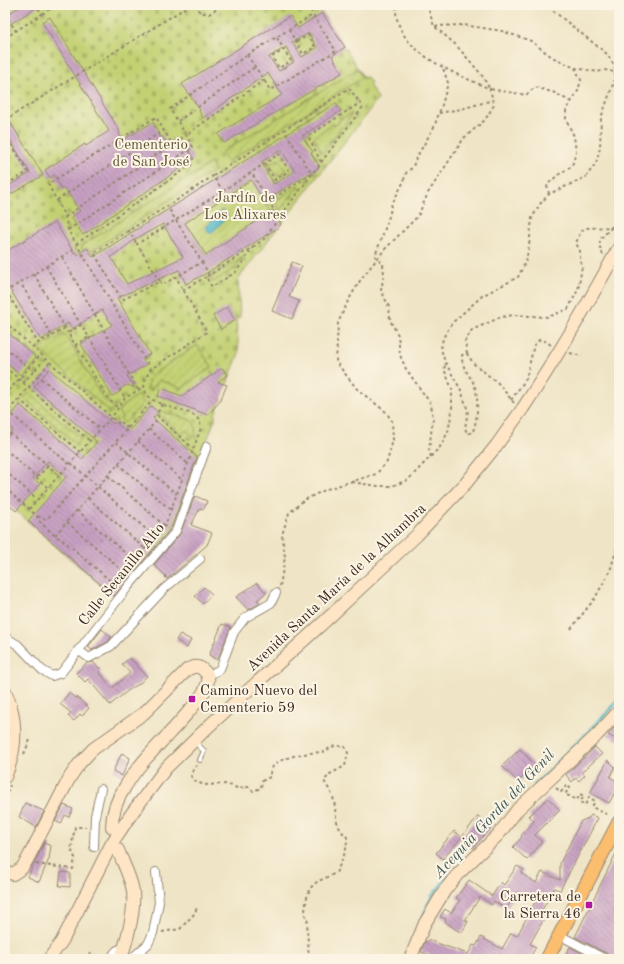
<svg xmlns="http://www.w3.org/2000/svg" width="624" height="964" viewBox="0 0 624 964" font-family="'Old Standard TT',serif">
	<defs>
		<pattern id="cemetery-stones" width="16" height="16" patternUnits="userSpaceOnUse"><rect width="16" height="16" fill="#c3d173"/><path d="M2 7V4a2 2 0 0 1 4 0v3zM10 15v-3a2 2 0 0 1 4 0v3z" fill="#a8b463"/></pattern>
		<pattern id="garden-furrows" width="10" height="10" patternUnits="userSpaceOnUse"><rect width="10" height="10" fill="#c3d173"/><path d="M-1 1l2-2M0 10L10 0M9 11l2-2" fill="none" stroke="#a8b463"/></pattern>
		<pattern id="building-back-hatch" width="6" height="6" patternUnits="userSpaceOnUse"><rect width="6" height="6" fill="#c7a0c2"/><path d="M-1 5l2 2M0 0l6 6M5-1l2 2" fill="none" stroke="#a3839d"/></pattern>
	</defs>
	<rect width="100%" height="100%" fill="#fcf5e5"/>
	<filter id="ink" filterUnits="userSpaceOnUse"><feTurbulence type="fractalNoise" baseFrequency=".025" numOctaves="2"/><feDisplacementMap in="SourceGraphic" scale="8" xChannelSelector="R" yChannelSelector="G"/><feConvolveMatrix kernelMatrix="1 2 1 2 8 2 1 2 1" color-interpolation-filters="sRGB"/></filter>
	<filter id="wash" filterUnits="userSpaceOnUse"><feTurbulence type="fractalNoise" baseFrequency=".012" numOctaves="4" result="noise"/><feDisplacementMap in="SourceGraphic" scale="16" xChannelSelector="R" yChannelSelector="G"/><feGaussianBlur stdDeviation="0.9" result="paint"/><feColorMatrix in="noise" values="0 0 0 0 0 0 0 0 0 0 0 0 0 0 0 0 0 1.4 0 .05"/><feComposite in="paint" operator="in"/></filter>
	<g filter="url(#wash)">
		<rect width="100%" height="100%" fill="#efe4c5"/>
		<!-- cemetery -->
		<polygon fill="url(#cemetery-stones)" stroke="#7f7e48" points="5,5 317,5 364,78 367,77 371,83 369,85 378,99 238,279 240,317 236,319 239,353 215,414 215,419 173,530 114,597 5,501"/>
		<!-- garden -->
		<g fill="url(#garden-furrows)" stroke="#7f7e48">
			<polygon points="358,69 362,78 227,162 222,152"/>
			<polygon points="352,113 352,114 342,128 341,127 333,140 332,139 329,142 330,143 323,152 321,152 316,140 313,140 315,136 334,124 335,125 339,123 338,121"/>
			<polygon points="279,159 286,171 277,176 269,164"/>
			<polygon points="211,163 215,170 90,252 87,248 83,251 81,246"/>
			<polygon points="251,180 271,212 206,255 185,223"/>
			<polygon points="300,184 280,210 275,201"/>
			<polygon points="243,257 234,269 213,282 210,278"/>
			<polygon points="65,334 103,399 115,407 111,413 38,348"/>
			<polygon points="197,345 212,367 182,388 159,380 151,391 148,386 148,379 153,374"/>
			<polygon points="29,393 81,438 76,444 24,398"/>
			<polygon points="139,394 143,403 125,423 120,419 122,417 118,412 120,408"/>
			<polygon points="162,411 191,420 196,427 195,433 190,439 187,439 191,434 186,430 182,435 159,414"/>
		</g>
		<!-- water -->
		<polygon fill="#47b4c4" stroke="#416f71" points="222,210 228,216 211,234 205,228"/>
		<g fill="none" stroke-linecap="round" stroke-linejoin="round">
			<!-- stream -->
			<g stroke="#47b4c4" stroke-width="3">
				<polyline points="535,785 609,711 619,698"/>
				<polyline points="424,914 432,896 449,876"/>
			</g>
		</g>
		<g id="blocks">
			<!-- building -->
			<g fill="url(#building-back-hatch)" fill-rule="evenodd">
				<polygon points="22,5 41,5 5,27 5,16"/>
				<path d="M322 13 345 47 332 56 342 73 224 143 218 134 282 95 268 73 203 118 199 111 200 110 182 84 290 16 298 28ZM309 33 317 48 302 57 292 42ZM286 47 294 62 279 71 269 57Z"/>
				<polygon points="50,17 119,130 121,141 153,122 160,137 162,136 171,149 183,141 194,159 83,235 71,217 80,211 65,188 62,190 54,175 50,178 45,170 85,144 86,146 109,131 42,22"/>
				<path d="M336 103 341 111 302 136 313 152 311 153 320 167 264 201 251 180 185 223 206 255 273 210 281 224 279 227 205 274 186 284 179 270 117 298 150 354 142 359 146 365 127 376 134 387 127 385 119 390 120 392 112 396 81 344 112 325 103 311 102 310 72 329 68 323 41 340 5 281V252L55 222 74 253 75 252 77 255 87 248 93 257ZM281 150 295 171 274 184 261 162ZM163 224 183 257 127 284 111 257 132 242V241Z"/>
				<polygon points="5,114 43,175 5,198 5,188 30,173 5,131"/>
				<polygon points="292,262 302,266 289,297 299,301 292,319 272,311"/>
				<polygon points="227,307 235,320 221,329 213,316"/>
				<polygon points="5,330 36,357 20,375 5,362"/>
				<polygon points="222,368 227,375 218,382 227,385 220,401 208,415 158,396 161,388 182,396"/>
				<polygon points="49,369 113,424 115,422 128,432 151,406 158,412 153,418 197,457 171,528 114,596 28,521 66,477 48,461 33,478 40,484 16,511 5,501 5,440 13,430 5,424 5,412 10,417 20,405 82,459 97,442 34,387"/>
				<polygon points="195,496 207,501 204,509 200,508 191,525 212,533 207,545 167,579 165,577 166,576 154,565 180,534"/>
				<polygon points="257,583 266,593 257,600 260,603 248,610 236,597"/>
				<polygon points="204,587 212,594 203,604 195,596"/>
				<polygon points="222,624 231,627 217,660 209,655"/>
				<polygon points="102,629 111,637 108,642 92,650 88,647"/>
				<polygon points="180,634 191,640 187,648 176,640"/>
				<polygon points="130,658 147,676 139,684 130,689 110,705 88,679 85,682 76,673 87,663 93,662 101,670 99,672 112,688 130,673 122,664"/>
				<polygon points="69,693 75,698 77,697 89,708 82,716 80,714 74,721 68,716 71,713 60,704"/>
				<polygon points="619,722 619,741 608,735"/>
				<polygon points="595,747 602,754 582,772 585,775 579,781 576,778 572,782 566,775"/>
				<polygon points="520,749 535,765 518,782 502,766"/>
				<polygon points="122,753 130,758 122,776 113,771"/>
				<polygon points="608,760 615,767 610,777 619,782 619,785 609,803 590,793"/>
				<polygon points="548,798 560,810 535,835 542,842 527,860 513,847 522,837 521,836 534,821 529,816"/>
				<polygon points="25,803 44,811 36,827 19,817"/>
				<polygon points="64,805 73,809 69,817 65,815 61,824 55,821"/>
				<polygon points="591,815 598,818 559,892 559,890 554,888 541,912 546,915 530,944 536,947 529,959 428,959 429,955 421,952 425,941 427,942 428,940 468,954 473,945 476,946 481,937 502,949 511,933 517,936 536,900 517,892 506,909 494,901 492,905 480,897 465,920 468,921 462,933 455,929 445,921 446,919 440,917 445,909 451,913 460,900 456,898 469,880 492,896 501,882 504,885 517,866 524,870 521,873 536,883 542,872 560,880 560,863 581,821 589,818"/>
				<polygon points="478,816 491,827 473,848 462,837"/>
				<polygon points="454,831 462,837 443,859 436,853"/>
				<polygon points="44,843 51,846 49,859 39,882 28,877"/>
				<polygon points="619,847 619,959 610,959 608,954 575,937"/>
				<polygon points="61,872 70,873 70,887 59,886"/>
				<polygon points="570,947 593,959 563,959"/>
			</g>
		</g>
	</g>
	<g filter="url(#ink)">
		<use href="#blocks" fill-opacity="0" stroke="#958772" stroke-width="1"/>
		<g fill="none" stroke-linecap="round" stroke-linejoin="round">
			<!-- lane casing -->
			<g stroke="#958772" stroke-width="6">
				<polyline id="lane" points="195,742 204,751 200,760"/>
			</g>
			<!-- street casing -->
			<g stroke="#958772" stroke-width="10">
				<g id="street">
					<polyline points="5,637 18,645 42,670 52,676 61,673 127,588 176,531 207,446"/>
					<polyline points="78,650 89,658 111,646 164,589 200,559"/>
					<polyline points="208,676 220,669 234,632 245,618 271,603 276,593"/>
					<polyline points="94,847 95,816 101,789"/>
					<polyline points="559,935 605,959"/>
					<path d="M111 959C114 953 116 948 124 949"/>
					<polyline points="131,959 148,944 153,933 159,902 156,872"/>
				</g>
			</g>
			<!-- secondary casing -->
			<g stroke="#958772" stroke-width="14">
				<g id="secondary">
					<path d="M5 691C18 718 17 750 5 777"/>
					<path d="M118 850C123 863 131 878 133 891 135 914 127 938 121 959"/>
					<path d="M5 872 13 874 22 868 27 860 70 777 79 764 93 749 144 713 188 669C193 667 197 665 202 669 206 672 209 676 208 681 206 692 197 702 190 710 169 736 142 758 125 787 117 799 112 812 112 827"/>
					<polyline points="49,959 62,941 112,843 132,813 166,768 210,725 324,622 417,535 466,483 496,446 523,408"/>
					<polyline points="410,959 425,923 445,890 457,875 498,835 518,809 597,735 619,711"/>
				</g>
			</g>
			<!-- primary casing -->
			<g stroke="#958772" stroke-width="15">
				<polyline id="primary" points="547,959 619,822"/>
			</g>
			<!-- path -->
			<g stroke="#958772" stroke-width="2" stroke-dasharray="3 3" stroke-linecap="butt">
				<polyline points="194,5 200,12 209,14 223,5"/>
				<polyline points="308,5 313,15"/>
				<polyline points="427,5 434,26 456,45 481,74 490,89 526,95 535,87 555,93 571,102"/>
				<polyline points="5,14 16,31"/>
				<polyline points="42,14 56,5"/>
				<polyline points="435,26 463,25 502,31 531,41 552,57 575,68 598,72 604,70 615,72"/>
				<polyline points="289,30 303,54 315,47 309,35 296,42"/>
				<polyline points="5,38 42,14 36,5"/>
				<polyline points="277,38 291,61 279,68 272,57 284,50"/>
				<polygon points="247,55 264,80 186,135 170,109"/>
				<polyline points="247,55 313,15 336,51 270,90 264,80"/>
				<polyline points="439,113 461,109 493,100"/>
				<polyline points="5,120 190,5"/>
				<polyline points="178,121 255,67"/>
				<polyline points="5,134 28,172 5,185"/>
				<polyline points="321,162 308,136 360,103"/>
				<polyline points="213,176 349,88 363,107 279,218 251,172"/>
				<polyline points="223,191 279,154 289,171 275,180 264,163"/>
				<polyline points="549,194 547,185 558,175 572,166 576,152 574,136 566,120 566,110 578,91 581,80 575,68"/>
				<polyline points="57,200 164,130"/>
				<polyline points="269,201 312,174 284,130"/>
				<polyline points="65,217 172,144 156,117 48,184 65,217 68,230 151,369"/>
				<polyline points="68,230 193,147 186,135 173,144"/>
				<polyline points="128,230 137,244"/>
				<polyline points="76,244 194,163"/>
				<polyline points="253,247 264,239 279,218"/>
				<polyline points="603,255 599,245 601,238 619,220"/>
				<polyline points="62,257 138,390"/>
				<polyline points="202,262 209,275 253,247 236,272 212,287 206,277 209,275"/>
				<polyline points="46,266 81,325"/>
				<polyline points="34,274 68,333"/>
				<polyline points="160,281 137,244 223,191 213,176 168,206"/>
				<polyline points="183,290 206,277"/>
				<polyline points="6,291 38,343 52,336 20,282"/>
				<polyline points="5,292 77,247"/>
				<polyline points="5,322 111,417 120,424 121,422 128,428"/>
				<polyline points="52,336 65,328"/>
				<polyline points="89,337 125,398"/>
				<polyline points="75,345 89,337 81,325 68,333 109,400 118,408"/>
				<polyline points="5,347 100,429"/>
				<polyline points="570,353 582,356"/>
				<polyline points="467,354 465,341 472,330 501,317 514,315 548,317 568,309 578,290 582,267 580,258 580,251 576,243 581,231 586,228 613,227"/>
				<polyline points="5,367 90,441"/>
				<polyline points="23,383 46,358"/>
				<polyline points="5,387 9,390"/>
				<polyline points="5,395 41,354"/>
				<polyline points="19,399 80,452"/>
				<polyline points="511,400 526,379 534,345 539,340 545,341 551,345"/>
				<path d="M514 403 498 383 474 364 467 354 462 355C461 367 469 374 474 384 479 395 478 422 472 433H467L465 428 468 411 461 390 445 362 441 349 443 338 452 323 482 296 518 277 526 261 529 246 532 218 540 204 549 194 586 177 596 163 600 148 601 118 615 79V67L607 54 546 5"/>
				<polyline points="162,404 157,414 159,418 194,449"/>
				<polyline points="8,411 69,464"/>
				<polyline points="5,415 50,362"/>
				<polyline points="5,429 59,475"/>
				<polyline points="149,429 188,464"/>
				<polyline points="138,441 182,480"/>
				<polyline points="116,442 176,494"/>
				<polyline points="5,449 48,488"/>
				<polyline points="431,457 429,450 433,418 431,404 406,369 400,355 398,335 390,320 389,307 381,290 384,275 383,264 375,256 387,223 390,213 391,206 403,183 406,173 413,167 415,160 434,127 442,105 448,83 443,68"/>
				<polyline points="71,463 155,537"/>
				<polyline points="118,464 171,510"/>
				<polyline points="5,471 37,499"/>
				<polyline points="108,476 165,526"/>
				<polyline points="37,477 48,466"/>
				<polyline points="352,482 377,486 392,486 408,480 440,447 448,432 452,411 452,389 444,369 446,363"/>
				<path d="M5 488 37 516 38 520 55 536 64 541 114 584 165 526 201 428C200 422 199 418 193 415 179 407 138 405 145 380 147 376 148 373 151 369L207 332 176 277 162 285 160 281 122 300 94 253 167 206 202 262 176 277"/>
				<polyline points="88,498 145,549"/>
				<polyline points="29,509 114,414 125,398 144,387"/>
				<polyline points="77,510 134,561"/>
				<polyline points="38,516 43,519 47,519 153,400"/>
				<polyline points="67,522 124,572"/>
				<polyline points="55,535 159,418"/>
				<path d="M280 586 285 557 282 535 289 513 304 500 327 489 376 474 387 462 393 440 392 421 386 412 357 389 336 362 338 323 348 301 361 279 385 249 418 216 428 193 464 138 485 120 494 105 490 89C455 73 393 52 396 5"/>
				<polyline points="571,629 595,598 610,571 619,541"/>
				<polyline points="24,754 30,740"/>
				<path d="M197 765 193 770 191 776 195 781 204 785 227 784 237 788 249 787 253 791 261 788 262 781 270 777C270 775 270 770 272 768 278 756 313 752 325 752 332 745 337 745 345 747L348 753 345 766 330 774 324 781C327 786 331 792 333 797 338 815 332 823 347 837 348 850 341 862 336 873 318 882 309 881 306 903 305 911 304 915 308 922 305 935 311 946 307 959"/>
				<polyline points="556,788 561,792 567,785 570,788 565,794 577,800 580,794 584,796 580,802 585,805 589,797 595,801 592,807 608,815"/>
				<polyline points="5,798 10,785"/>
				<polyline points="36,864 73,869 75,858 71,849 75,827 86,827"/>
				<polyline points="162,932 180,929 195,913 197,907"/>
				<polyline points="86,959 88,954 91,953 95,956 96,959"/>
			</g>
			<!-- lane -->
			<use href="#lane" stroke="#fff" stroke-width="4"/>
			<!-- street -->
			<use href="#street" stroke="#fff" stroke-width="8"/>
			<!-- secondary -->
			<use href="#secondary" stroke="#fde5c5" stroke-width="12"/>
			<!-- primary -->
			<use href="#primary" stroke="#fbbd6e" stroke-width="13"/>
			<!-- secondary-bridge casing -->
			<g stroke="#958772" stroke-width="14" stroke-linecap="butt">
				<path id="secondary-bridge" d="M523 408C558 356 589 302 619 247"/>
			</g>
			<!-- secondary-bridge -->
			<use href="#secondary-bridge" stroke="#fde5c5" stroke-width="12"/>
		</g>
	</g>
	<!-- markers -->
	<g fill="#b5179e" stroke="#fcf5e5" stroke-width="1.5">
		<rect x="188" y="695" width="8" height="8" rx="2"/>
		<rect x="585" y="901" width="8" height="8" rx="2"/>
	</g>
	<g text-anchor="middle" stroke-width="4" stroke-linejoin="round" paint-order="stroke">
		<!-- park labels -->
		<g font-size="15" fill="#5d5433" stroke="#fcf5e5">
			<text x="151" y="149">Cementerio<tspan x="151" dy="17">de San José</tspan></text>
			<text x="245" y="202">Jardín de<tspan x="245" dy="17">Los Alixares</tspan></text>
		</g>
		<!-- street labels -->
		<g font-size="15" fill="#3b2a1e" stroke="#fcf5e5">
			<text transform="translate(121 574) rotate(-51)" y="5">Calle Secanillo Alto</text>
			<text transform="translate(336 587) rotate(-43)" y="5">Avenida Santa María de la Alhambra</text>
		</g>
		<!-- poi labels -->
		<g font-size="15" fill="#3b2a1e" stroke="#fcf5e5" text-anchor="start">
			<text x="200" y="695">Camino Nuevo del<tspan x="200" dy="17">Cementerio 59</tspan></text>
			<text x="581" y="901" text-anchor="end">Carretera de<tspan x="581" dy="17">la Sierra 46</tspan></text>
		</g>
		<!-- water labels -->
		<g font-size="16" font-style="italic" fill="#3f5a58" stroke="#fcf5e5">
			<text transform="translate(493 813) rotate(-47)" y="6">Acequia Gorda del Genil</text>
		</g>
	</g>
	<!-- margin -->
	<rect width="624" height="964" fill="none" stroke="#fcf5e5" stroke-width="20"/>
</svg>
